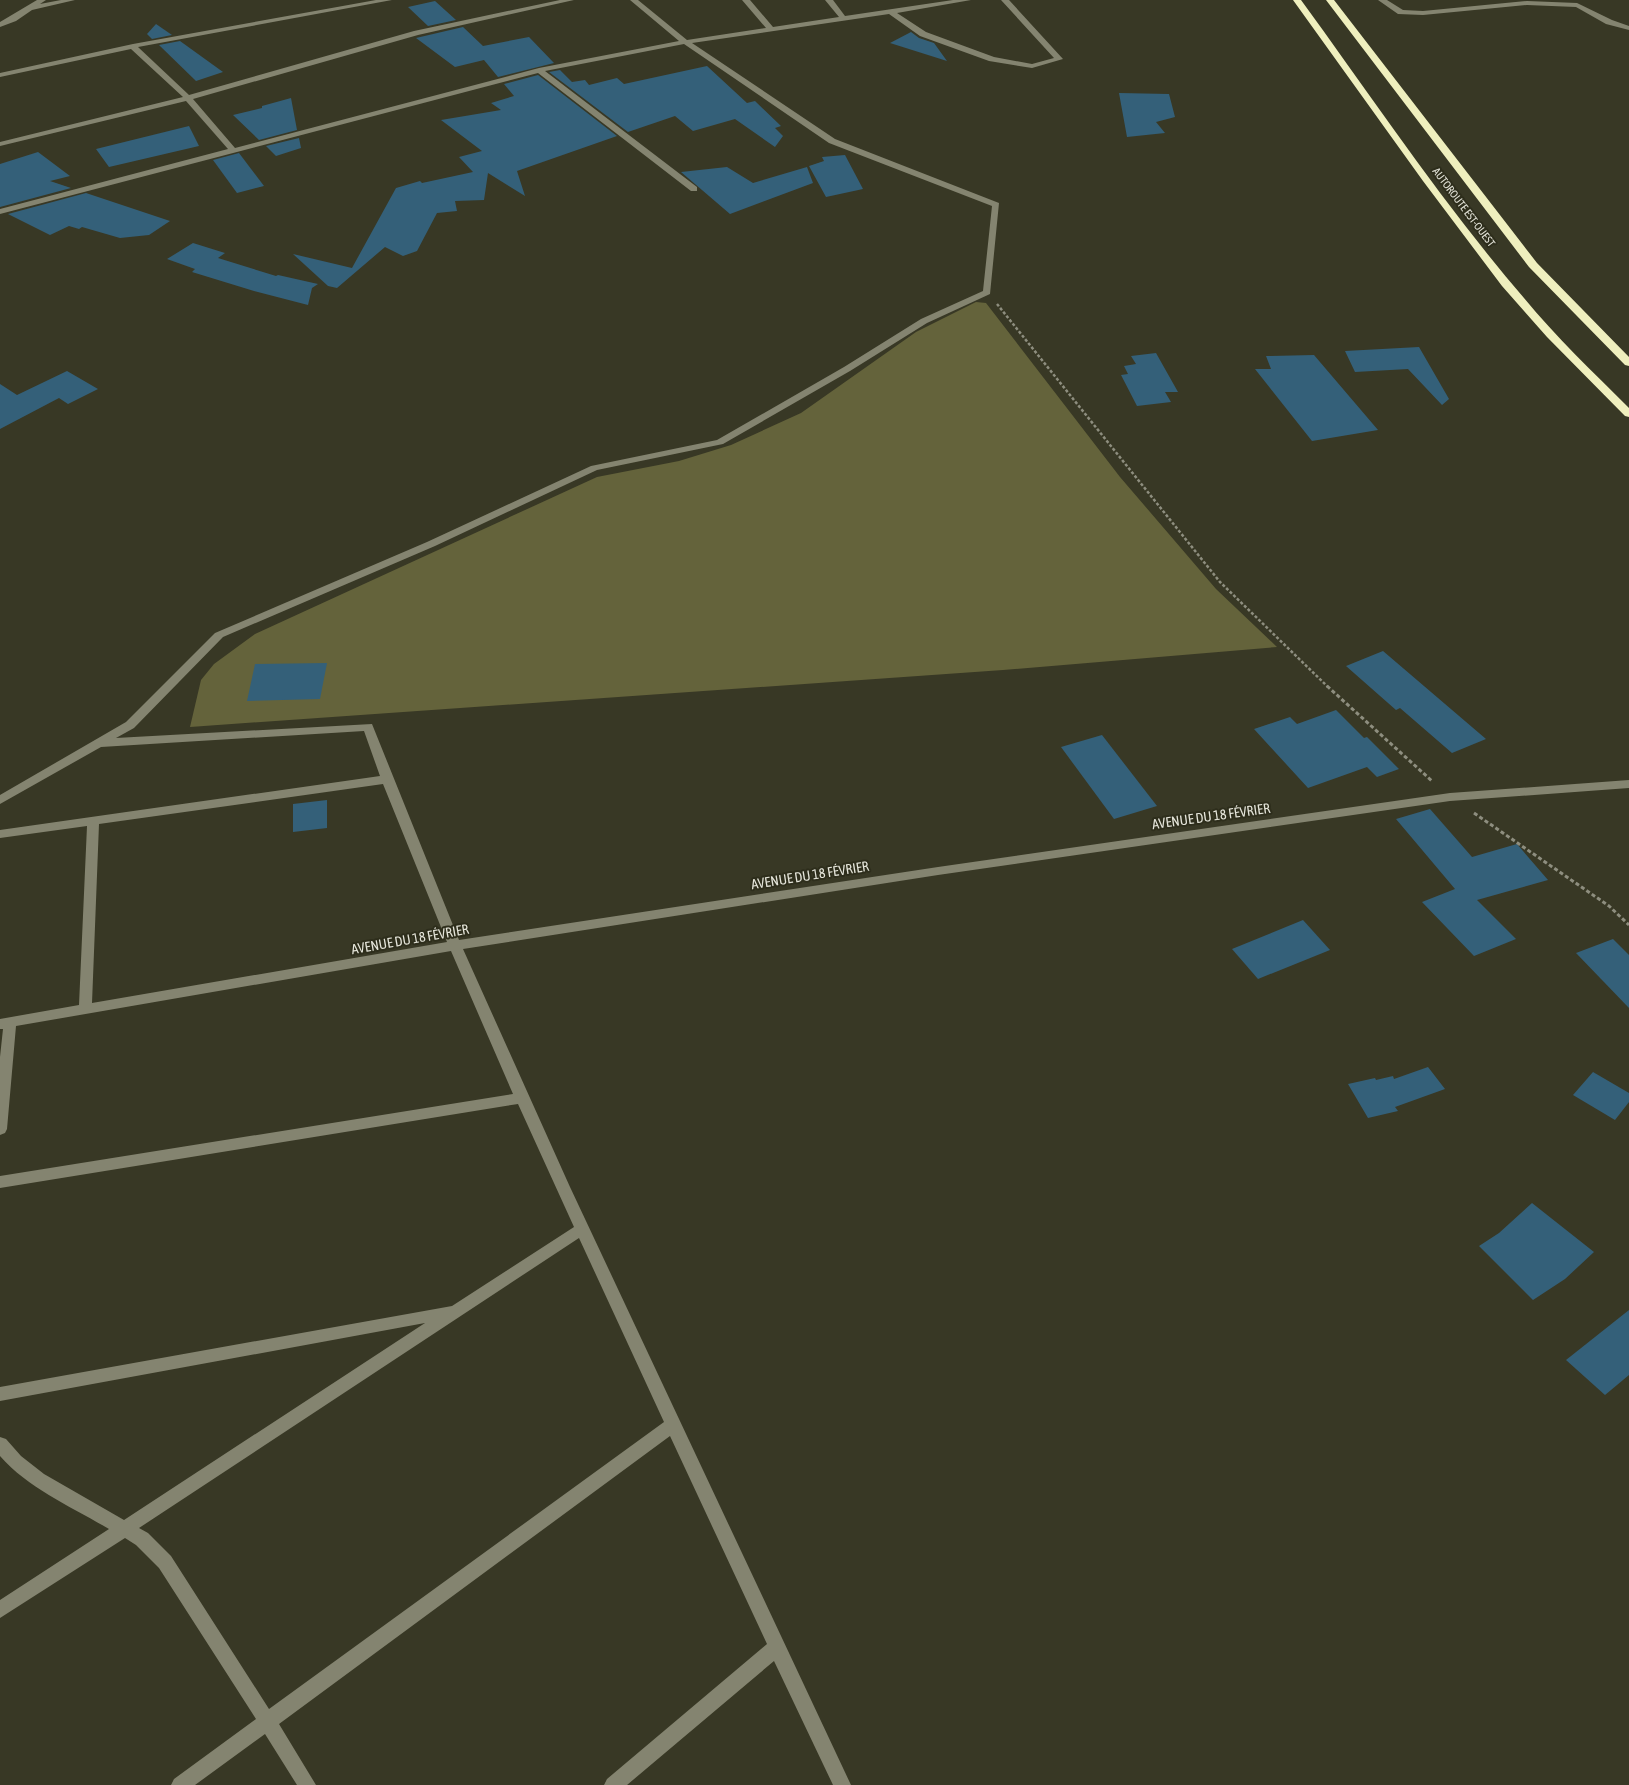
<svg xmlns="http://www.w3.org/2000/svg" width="1629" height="1785" viewBox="0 0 1629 1785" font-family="'Asap Condensed',sans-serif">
	<rect width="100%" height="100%" fill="#383825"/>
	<!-- green -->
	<polygon fill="#64633b" points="976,302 986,303 1120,477 1216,589 1277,647 1003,670 190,727 201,680 214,664 255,634 597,477 679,461 731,445 801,413 916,332"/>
	<!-- building -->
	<g fill="#346079">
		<polygon points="435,1 456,20 428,26 408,7"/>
		<polygon points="156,24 172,35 152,39 147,34"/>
		<polygon points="463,27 483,46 529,37 554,63 498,77 484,60 455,67 416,38"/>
		<polygon points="911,32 919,38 934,43 947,61 890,43"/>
		<polygon points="180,41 223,72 196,81 159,45"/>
		<polygon points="707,66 747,103 755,101 781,126 775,128 783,136 775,147 735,119 693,131 675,116 628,132 549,72 560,70 572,82 585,80 589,85 617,78 624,84"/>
		<polygon points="538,75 617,136 517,171 525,196 488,173 484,200 455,201 457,211 437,213 417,251 403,256 385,247 337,288 328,286 293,254 352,268 396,188 420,181 422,183 473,172 459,157 482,151 441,120 501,110 491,103 514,96 504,84"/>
		<polygon points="1119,93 1169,94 1175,117 1156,122 1165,133 1127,137"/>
		<polygon points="291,98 297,130 259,140 233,115 262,108 262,106"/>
		<polygon points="189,126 199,146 109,167 96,149"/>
		<polygon points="299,138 301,148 276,156 266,146"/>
		<polygon points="38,152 70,176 50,181 71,188 0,207 0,164"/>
		<polygon points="239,153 264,186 237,193 213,160"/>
		<polygon points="845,155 863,189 826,197 809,166 824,161 822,157"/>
		<polygon points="727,167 753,183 807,167 813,183 730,214 681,172"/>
		<polygon points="86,193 170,221 149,235 120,238 82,227 79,229 69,226 50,235 8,214"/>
		<polygon points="193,243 225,253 218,258 276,276 278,275 318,284 312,288 308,305 254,291 192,272 195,269 167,259"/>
		<polygon points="1419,347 1449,399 1442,405 1408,369 1355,372 1345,351"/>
		<polygon points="1156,353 1178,392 1165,392 1171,402 1137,406 1121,375 1128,374 1124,366 1136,364 1131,356"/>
		<polygon points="1314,355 1378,430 1312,441 1255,369 1271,369 1266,356"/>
		<polygon points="67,371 98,389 68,404 59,398 0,429 0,384 17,395"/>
		<polygon points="1383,651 1486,739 1452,753 1400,708 1396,710 1346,666"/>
		<polygon points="327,663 320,699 247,701 255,664"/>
		<polygon points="1336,710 1364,738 1367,737 1399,769 1377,777 1367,767 1308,788 1254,729 1290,717 1297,724"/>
		<polygon points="1102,735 1157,806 1114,819 1061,747"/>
		<polygon points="327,800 327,828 293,832 293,804"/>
		<polygon points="1430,809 1472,857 1517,844 1548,880 1477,900 1516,939 1474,956 1422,902 1455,889 1396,819"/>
		<polygon points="1303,920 1330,950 1258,979 1232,949"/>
		<polygon points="1613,939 1629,955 1629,1008 1576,953"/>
		<polygon points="1428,1067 1445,1089 1395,1107 1398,1111 1368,1118 1348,1084 1375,1078 1376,1080 1393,1076 1394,1079"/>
		<polygon points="1593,1072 1629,1093 1629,1102 1615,1120 1573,1095"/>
		<polygon points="1532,1203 1594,1252 1565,1279 1533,1300 1479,1246 1499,1233"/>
		<polygon points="1629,1310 1629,1375 1605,1395 1566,1360"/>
	</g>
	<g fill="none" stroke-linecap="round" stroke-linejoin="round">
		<!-- path-far1 -->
		<polyline stroke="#8e8e7f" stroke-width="2.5" stroke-dasharray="3 2" stroke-linecap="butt" points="997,304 1220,582 1328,687"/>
		<!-- path -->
		<g stroke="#8e8e7f" stroke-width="3" stroke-dasharray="4 2.5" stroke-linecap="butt">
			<polyline points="1327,686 1432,781"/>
			<polyline points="1474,813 1609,906 1629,925"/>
		</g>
		<!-- minor -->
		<g fill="#848470" fill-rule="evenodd">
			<polygon points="37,0 46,0 40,4 61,0 75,0 32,10 16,21 0,27 0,22"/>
			<path d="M376 0H392L138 47 189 95 414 31 560 0H574L418 35 193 99 235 148 539 68 679 41 630 0H638L687 40 766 28 742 0H750L773 27 839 17 825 0H833L845 16 953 0H971L897 13 926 32 994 57 1032 64 1054 58 1001 0H1009L1063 59 1032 68 989 61 920 36 889 14 692 43 835 139 999 203 990 294 927 323 850 371 723 444 597 470 435 546 223 637 134 728 116 738 372 724 459 940 938 867 1450 793 1629 780V788L1450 801 938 875 463 949 570 1187 851 1785H833L774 1661 627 1785H604L607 1779 767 1644 670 1436 279 1724 316 1785H297L265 1734 195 1785H171L174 1779 256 1719 159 1568 136 1545 125 1538 0 1618V1600L109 1529C72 1507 29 1489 0 1456V1437L6 1439 21 1456 44 1474 124 1520 425 1323 0 1401V1387L452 1306 574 1227 518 1104 0 1188V1176L513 1094 451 951 16 1026 7 1129 5 1133 0 1135V1057L3 1029H0V1019L79 1005 87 826 0 838V830L380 776 364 731 101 747 0 804V795L126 722 215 633 427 542 591 466 717 440 844 367 921 319 983 291 992 206 829 143 684 44 545 71 697 187V191H691L538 73 0 214V209L228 149 186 101 0 146V142L183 97 131 49 0 77V73L133 44ZM383 784 447 942 92 1003 99 824ZM579 1238 664 1422 269 1709 171 1556 148 1533 139 1528Z"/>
			<polygon points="1378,0 1387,0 1403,10 1423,11 1527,1 1577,3 1612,20 1629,26 1629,30 1606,24 1576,7 1527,5 1423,15 1398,14"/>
		</g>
		<!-- highway -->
		<g fill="#efefbe" fill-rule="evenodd">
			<path d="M1293 0H1301C1374 100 1443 204 1524 298 1556 337 1593 372 1629 408V417L1625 416 1547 337 1502 286 1423 181Z"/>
			<polygon points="1326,0 1334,0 1537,263 1629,357 1629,366 1625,365 1529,267"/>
		</g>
	</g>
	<g text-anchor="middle" stroke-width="4" stroke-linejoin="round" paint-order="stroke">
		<!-- far-street labels -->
		<g font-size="11" fill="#e5e5da" stroke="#2e2e1c">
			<text transform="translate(1464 207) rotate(53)" y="4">AUTOROUTE EST-OUEST</text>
		</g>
		<!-- street labels -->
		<g font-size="14" fill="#e5e5da" stroke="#2e2e1c">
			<text transform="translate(1211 816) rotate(-8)" y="5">AVENUE DU 18 FÉVRIER</text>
			<text transform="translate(810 875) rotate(-9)" y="5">AVENUE DU 18 FÉVRIER</text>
			<text transform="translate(410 939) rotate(-10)" y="5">AVENUE DU 18 FÉVRIER</text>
		</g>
	</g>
</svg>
